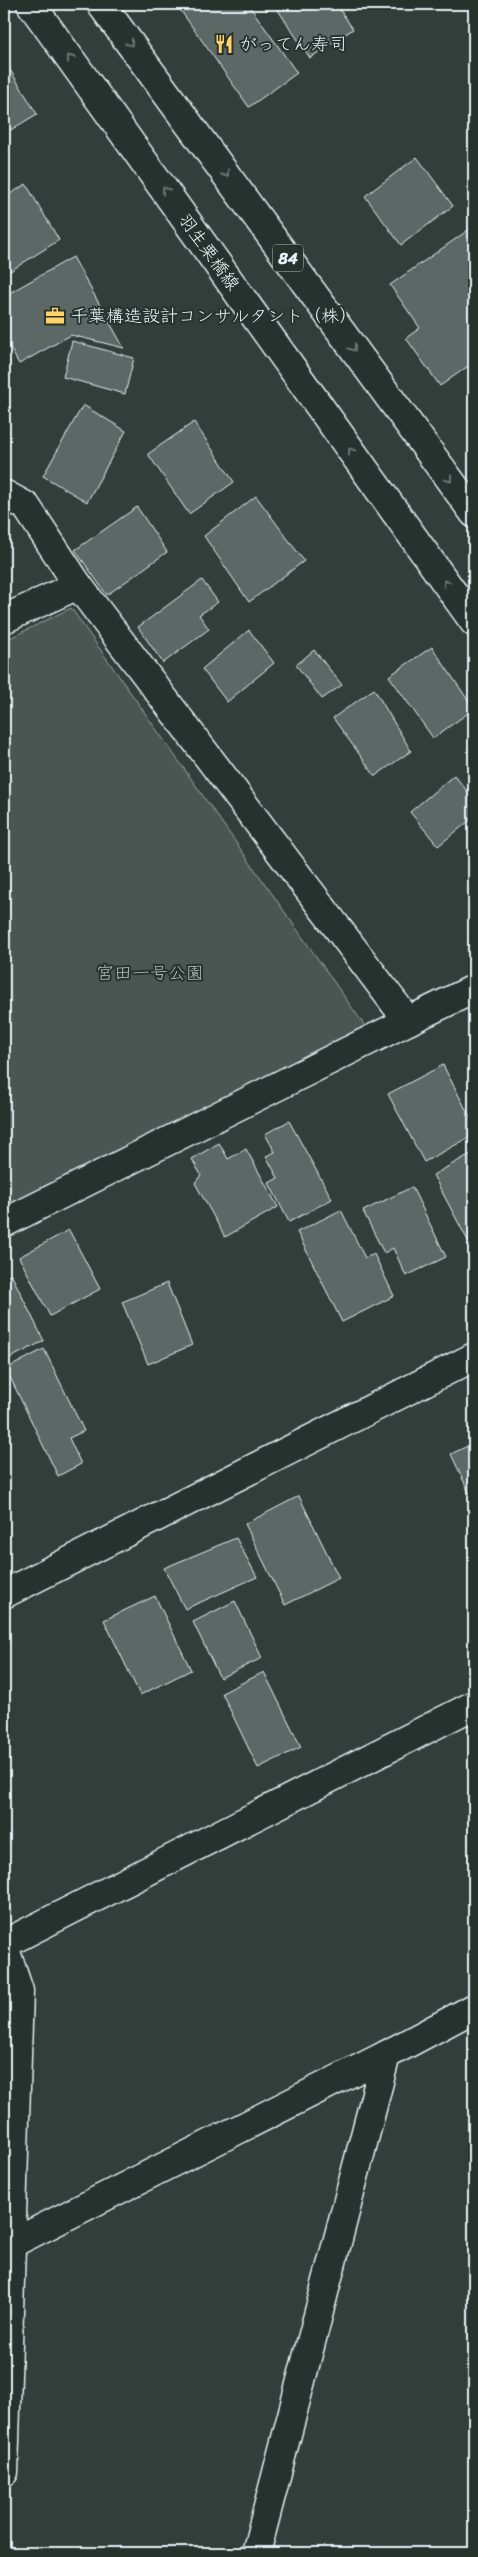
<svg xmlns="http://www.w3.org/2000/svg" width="478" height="2557" viewBox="0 0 478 2557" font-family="Sriracha,'Klee One',sans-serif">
	<rect width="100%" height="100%" fill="#323e39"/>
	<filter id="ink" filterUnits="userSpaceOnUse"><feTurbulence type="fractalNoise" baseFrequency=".02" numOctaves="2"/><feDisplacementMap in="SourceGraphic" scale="10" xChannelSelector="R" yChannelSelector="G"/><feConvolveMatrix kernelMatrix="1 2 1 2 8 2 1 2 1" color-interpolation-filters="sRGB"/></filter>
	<g filter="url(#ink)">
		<!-- green -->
		<polygon fill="#495651" stroke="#98a4a4" points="71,608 367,1029 7,1207 4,1199 4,641"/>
		<!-- building -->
		<g fill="#5c6865" stroke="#e8f1f8">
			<polygon points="176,4 248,4 297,73 249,107"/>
			<polygon points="274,4 336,4 353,29 310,58"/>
			<polygon points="4,60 37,114 4,134"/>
			<polygon points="417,157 453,206 401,245 365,196"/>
			<polygon points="26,184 59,240 4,275 4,198"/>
			<polygon points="474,226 474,362 440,386 406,338 420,328 390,285"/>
			<polygon points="73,257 124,348 71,335 19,364 4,337 4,296"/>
			<polygon points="72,341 134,358 125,394 63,377"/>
			<polygon points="83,405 126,431 87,502 43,476"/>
			<polygon points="194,422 234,482 189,514 148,454"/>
			<polygon points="256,496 304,561 249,602 204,536"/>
			<polygon points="137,507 167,552 107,595 75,550"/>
			<polygon points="202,580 218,602 199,615 209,629 163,663 138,627"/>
			<polygon points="249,630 274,663 227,702 202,669"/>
			<polygon points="432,647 474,709 433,738 389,676"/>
			<polygon points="314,650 342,685 322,699 296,665"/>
			<polygon points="374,689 411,751 375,776 333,718"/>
			<polygon points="454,775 474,799 474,817 438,846 410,812"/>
			<polygon points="443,1065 474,1125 474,1135 424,1162 388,1094"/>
			<polygon points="289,1121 332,1199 289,1222 269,1183 278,1178 266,1156 275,1152 265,1134"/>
			<polygon points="219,1143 228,1159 246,1149 278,1207 225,1237 195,1183 201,1175 192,1159"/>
			<polygon points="474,1152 474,1252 433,1175"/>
			<polygon points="412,1187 446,1257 406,1276 393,1248 384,1253 363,1211"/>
			<polygon points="341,1210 365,1258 374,1254 394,1296 342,1322 297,1232"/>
			<polygon points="69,1230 100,1289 50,1316 19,1257"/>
			<polygon points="11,1274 44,1341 4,1361 4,1278"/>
			<polygon points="167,1283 192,1345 148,1364 122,1302"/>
			<polygon points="44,1349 84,1431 69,1438 81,1464 58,1476 6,1369"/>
			<polygon points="474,1443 474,1503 451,1454"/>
			<polygon points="299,1496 339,1578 285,1605 245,1524"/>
			<polygon points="236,1538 257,1577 185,1609 164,1568"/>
			<polygon points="155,1596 191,1670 140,1695 104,1620"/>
			<polygon points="235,1601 262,1658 220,1678 193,1622"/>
			<polygon points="264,1672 301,1747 258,1768 222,1693"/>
		</g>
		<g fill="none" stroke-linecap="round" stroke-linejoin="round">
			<!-- street casing -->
			<g stroke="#e8f1f8" stroke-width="31">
				<g id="street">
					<polyline points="4,494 26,506 78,585 408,1021 4,1223"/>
					<polyline points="4,619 78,585"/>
					<polyline points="408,1021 474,989"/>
					<polyline points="4,1944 474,1705"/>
					<polyline points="4,1946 19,1991 4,2472"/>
					<polyline points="11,2244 386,2055"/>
					<polyline points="256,2553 386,2055 474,2008"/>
				</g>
			</g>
			<!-- secondary casing -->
			<g stroke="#e8f1f8" stroke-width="31">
				<polyline id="secondary" points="4,1594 474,1357"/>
			</g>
			<!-- primary casing -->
			<g stroke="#e8f1f8" stroke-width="31">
				<g id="primary">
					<polyline points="31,4 474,622"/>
					<polyline points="101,4 474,513"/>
				</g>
			</g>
			<!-- street -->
			<use href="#street" stroke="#26332d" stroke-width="28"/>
			<!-- secondary -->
			<use href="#secondary" stroke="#26332d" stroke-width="28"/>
			<!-- primary -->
			<use href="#primary" stroke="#26332d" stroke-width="28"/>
		</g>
		<!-- one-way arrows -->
		<defs><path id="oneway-chevron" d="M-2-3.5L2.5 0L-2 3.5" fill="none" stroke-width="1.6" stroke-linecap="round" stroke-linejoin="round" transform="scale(1.25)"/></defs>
		<g stroke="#6a7674">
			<use href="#oneway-chevron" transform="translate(130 43) rotate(54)"/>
			<use href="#oneway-chevron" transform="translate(70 58) rotate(-126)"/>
			<use href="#oneway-chevron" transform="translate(226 174) rotate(54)"/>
			<use href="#oneway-chevron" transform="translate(165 190) rotate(-126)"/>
			<use href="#oneway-chevron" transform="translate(353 348) rotate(54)"/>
			<use href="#oneway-chevron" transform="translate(351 451) rotate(-126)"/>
			<use href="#oneway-chevron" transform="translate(449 479) rotate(54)"/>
			<use href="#oneway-chevron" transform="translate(446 583) rotate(-126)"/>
		</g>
	</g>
	<!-- icons -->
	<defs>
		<g id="restaurant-bare" transform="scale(1.5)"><path d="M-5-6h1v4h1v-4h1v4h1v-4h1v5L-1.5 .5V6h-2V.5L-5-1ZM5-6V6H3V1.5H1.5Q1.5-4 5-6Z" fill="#ffd166" stroke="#26332d" stroke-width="2.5" paint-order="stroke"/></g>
		<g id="office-bare" transform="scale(1.5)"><path d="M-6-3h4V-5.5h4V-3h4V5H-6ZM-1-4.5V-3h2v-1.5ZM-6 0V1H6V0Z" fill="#ffd166" stroke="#26332d" stroke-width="2.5" paint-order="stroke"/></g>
	</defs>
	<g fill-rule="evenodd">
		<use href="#restaurant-bare" x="224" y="44"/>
		<use href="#office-bare" x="55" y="316"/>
	</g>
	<g text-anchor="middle" stroke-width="4" stroke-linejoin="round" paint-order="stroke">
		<!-- shield labels -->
		<rect fill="#26332d" stroke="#aeb8bb" stroke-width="1" x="273" y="244.5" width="30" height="27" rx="4"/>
		<g font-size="16" font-weight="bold" fill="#e8f1f8">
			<text x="288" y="264">84</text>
		</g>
		<!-- poi labels -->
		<g font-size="18" fill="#e8f1f8" stroke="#26332d" text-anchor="start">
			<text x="239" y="50">がってん寿司</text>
			<text x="70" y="322">千葉構造設計コンサルタント（株）</text>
		</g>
		<!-- street labels -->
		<g font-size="18" fill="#e8f1f8" stroke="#26332d">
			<text transform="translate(209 252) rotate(54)" y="6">羽生栗橋線</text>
		</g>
		<!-- park labels -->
		<g font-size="18" fill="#b0bbbe" stroke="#26332d">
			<text x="150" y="979">宮田一号公園</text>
		</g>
	</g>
	<!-- margin -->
	<rect width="478" height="2557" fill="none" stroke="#26332d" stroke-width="20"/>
	<rect x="10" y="10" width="458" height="2537" fill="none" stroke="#e8f1f8" stroke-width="2" filter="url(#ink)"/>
</svg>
